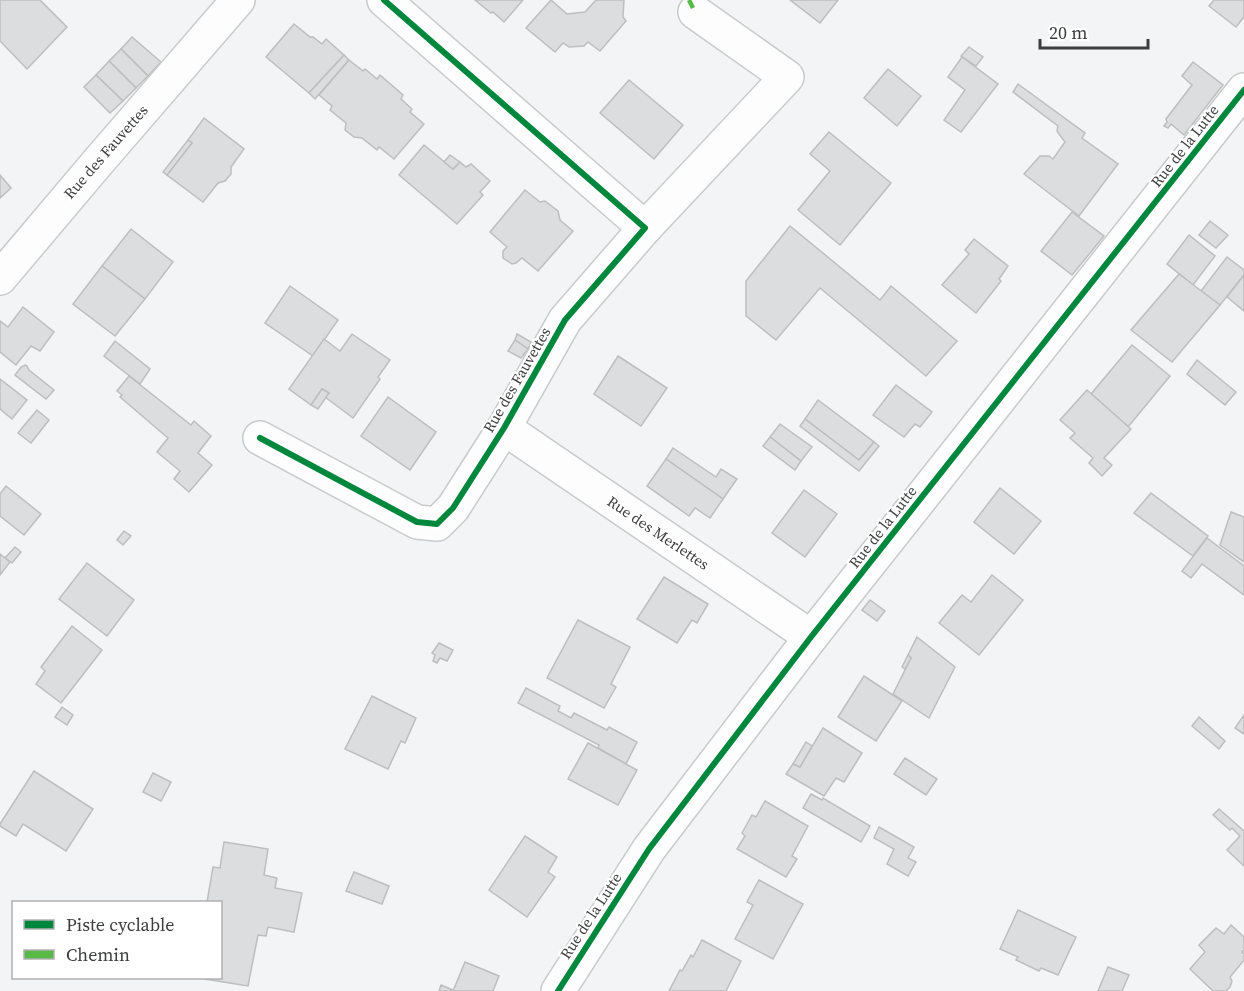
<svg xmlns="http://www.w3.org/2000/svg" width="1244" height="991" viewBox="0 0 1244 991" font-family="'Source Serif 4',serif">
	<rect width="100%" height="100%" fill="#f2f4f5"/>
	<!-- building -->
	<g fill="#dcddde" stroke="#bdbfbf" stroke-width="1.5">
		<polygon points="0,0 40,0 67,27 27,69 0,41"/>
		<polygon points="475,0 523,0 504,22 493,12 491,13"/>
		<polygon points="551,0 567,14 585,12 596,0 624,0 623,17 626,21 600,51 588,42 584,46 569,47 563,43 555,52 526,28"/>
		<polygon points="790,0 838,0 820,23"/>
		<polygon points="1214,0 1244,0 1244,17 1236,27 1209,6"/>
		<polygon points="294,24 310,37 313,37 322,44 326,39 344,55 309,93 266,57"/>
		<polygon points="132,37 161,62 148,76 121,49"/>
		<polygon points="969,47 983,57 976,66 961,56"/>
		<polygon points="121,49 148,76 136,88 109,61"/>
		<polygon points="344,55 349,60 315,99 309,93"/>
		<polygon points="962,57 998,84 961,132 944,120 965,90 948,77"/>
		<polygon points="349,60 363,71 365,69 377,79 380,75 403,95 401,99 412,109 410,112 424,124 394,159 379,147 377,150 362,138 354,137 345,130 346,123 330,110 332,106 319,95"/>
		<polygon points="109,61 136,88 123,101 96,75"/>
		<polygon points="1193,62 1223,85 1184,135 1171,124 1168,128 1164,126 1167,122 1166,119 1192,85 1182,76"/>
		<polygon points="888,69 921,96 897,126 864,98"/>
		<polygon points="96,75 123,101 110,113 84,87"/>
		<polygon points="629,80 683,125 654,159 600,113"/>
		<polygon points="1018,84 1085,133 1082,138 1118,164 1079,216 1024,174 1040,156 1049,156 1053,159 1065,142 1057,131 1058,126 1013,92"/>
		<polygon points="204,118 244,149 231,167 231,174 225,181 218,183 203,202 167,175 192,143 188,140"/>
		<polygon points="829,132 891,183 840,245 798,210 830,171 810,154"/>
		<polygon points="188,140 192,143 167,175 163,172"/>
		<polygon points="424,145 453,169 460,162 466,167 471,164 490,181 480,192 483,195 457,224 399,175"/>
		<polygon points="450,155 460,162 453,169 444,162"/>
		<polygon points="0,175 11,188 0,198"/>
		<polygon points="525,190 540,202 545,201 558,211 560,220 573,231 538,271 522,258 516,263 512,264 503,258 503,251 507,247 490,232"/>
		<polygon points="1072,212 1104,236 1072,275 1041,251"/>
		<polygon points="1210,221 1228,235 1216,248 1199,235"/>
		<polygon points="790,226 880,300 891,286 957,341 926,376 820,288 776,340 746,316 746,281"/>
		<polygon points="131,229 173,262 145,299 102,266"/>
		<polygon points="1189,235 1215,256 1193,285 1167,264"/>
		<polygon points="974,239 1008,266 999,279 1001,281 976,313 942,285 969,254 965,250"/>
		<polygon points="1227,257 1244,270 1244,275 1220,305 1201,291"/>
		<polygon points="102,266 145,299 115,336 73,304"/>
		<polygon points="1179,274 1220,305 1172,362 1131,330"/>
		<polygon points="1244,275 1244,311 1227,297"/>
		<polygon points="290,286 338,320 313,356 265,323"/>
		<polygon points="23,307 54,332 40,351 31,346 16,365 0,352 0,321 8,327"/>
		<polygon points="352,334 390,360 378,377 380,379 353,418 325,397 329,393 322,389 311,405 289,389 324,339 340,351"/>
		<polygon points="517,334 531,342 528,349 515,340"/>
		<polygon points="515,340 528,349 521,358 508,351"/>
		<polygon points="115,341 150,369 140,384 104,356"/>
		<polygon points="1132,345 1170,376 1128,427 1091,394"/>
		<polygon points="618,356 667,388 641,426 594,394"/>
		<polygon points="1197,360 1236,392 1225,405 1187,374"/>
		<polygon points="25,365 27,366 29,370 54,390 46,399 15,375 21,367"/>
		<polygon points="129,376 191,425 194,421 211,436 198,453 212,465 189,492 174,479 180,471 157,452 168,438 120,397 122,395 117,391"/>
		<polygon points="0,379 27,400 12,419 0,409"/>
		<polygon points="896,385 932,412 920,427 915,424 904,437 873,415"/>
		<polygon points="322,389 329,393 318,409 311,405"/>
		<polygon points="1087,390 1131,429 1104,458 1112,465 1102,476 1089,463 1093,458 1070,438 1075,433 1060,420"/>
		<polygon points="388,397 436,432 410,470 361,436"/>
		<polygon points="818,400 874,442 859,460 805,419"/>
		<polygon points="37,410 49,420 31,443 18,433"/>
		<polygon points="805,419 859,460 874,442 879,446 859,471 800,426"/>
		<polygon points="780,424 812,447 801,461 770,437"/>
		<polygon points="770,437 801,461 795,470 763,446"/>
		<polygon points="673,448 716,477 721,469 737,479 723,499 666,459"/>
		<polygon points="666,459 723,499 710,518 695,508 689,516 647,486"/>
		<polygon points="6,486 41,514 24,535 0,516 0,494"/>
		<polygon points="1000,488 1041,521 1014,554 974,522"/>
		<polygon points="804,490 837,514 805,557 772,533"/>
		<polygon points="1151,493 1208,536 1193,556 1134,513"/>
		<polygon points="1231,512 1244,517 1244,562 1220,545"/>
		<polygon points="124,531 131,536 123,545 117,540"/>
		<polygon points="1207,538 1244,566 1244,595 1202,564 1191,578 1182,571"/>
		<polygon points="15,547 21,552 12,563 5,558"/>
		<polygon points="0,554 10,562 0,575"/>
		<polygon points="87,563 134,600 107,636 59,599"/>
		<polygon points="992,575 1023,600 979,655 939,623 962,595 971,602"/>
		<polygon points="664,577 708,604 697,623 692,620 677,643 637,619"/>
		<polygon points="870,600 885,611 877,621 862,610"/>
		<polygon points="578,620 630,647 611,684 616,687 604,708 547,678"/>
		<polygon points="72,626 102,650 61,703 36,684 45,671 41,667"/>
		<polygon points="917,637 955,667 929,718 893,694 911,658 908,655"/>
		<polygon points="439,643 453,650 447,661 440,658 437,663 433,661 435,655 432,653"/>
		<polygon points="908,655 911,658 905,669 902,667"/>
		<polygon points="864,676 902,701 876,741 838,717"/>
		<polygon points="526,688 560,706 558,711 571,718 574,713 607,730 609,727 637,742 626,764 598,748 599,745 518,703"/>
		<polygon points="372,696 416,718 405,743 401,741 388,769 345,749"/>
		<polygon points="62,707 73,715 67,725 55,717"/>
		<polygon points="1244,715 1244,734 1235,728"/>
		<polygon points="1199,717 1225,741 1219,749 1192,726"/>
		<polygon points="823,728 862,753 844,782 836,778 824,796 786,774 793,764 800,767"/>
		<polygon points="806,742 812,746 800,767 793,764"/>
		<polygon points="588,743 637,770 618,805 568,779"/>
		<polygon points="905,758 937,779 926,795 894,774"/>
		<polygon points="34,771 93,809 66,851 23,824 16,836 0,826 0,824"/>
		<polygon points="153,773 171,782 161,801 143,792"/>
		<polygon points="811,794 822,800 823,798 870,826 861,842 803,808"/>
		<polygon points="765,801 808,826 792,856 797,859 786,877 737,849 745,836 742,833 752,815 756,817"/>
		<polygon points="1219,809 1244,831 1244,866 1227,850 1240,836 1232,828 1230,830 1213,815"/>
		<polygon points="879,827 914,847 908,858 916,862 908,876 887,864 894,849 874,838"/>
		<polygon points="525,836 557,857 548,872 555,877 527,917 489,890"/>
		<polygon points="224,842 268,849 264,875 277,878 275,888 302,893 294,932 268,927 266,936 258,935 248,986 205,979 205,978 220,978 220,902 207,902 213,867 220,868"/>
		<polygon points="354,872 389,886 382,904 346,891"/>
		<polygon points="759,880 803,904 773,959 735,939 753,905 747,902"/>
		<polygon points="1018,910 1076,937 1058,975 1041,968 1039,971 1016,960 1018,957 1000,949"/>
		<polygon points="1231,925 1244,937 1244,950 1242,952 1244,954 1244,960 1230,977 1232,981 1230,987 1226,991 1213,991 1190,969 1205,952 1199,945 1216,928 1224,934"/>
		<polygon points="702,940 741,961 726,991 669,991 680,970 682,971 691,955 693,957"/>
		<polygon points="465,962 499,976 493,991 453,991"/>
		<polygon points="1108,967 1129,975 1122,991 1098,991"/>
		<polygon points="441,985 453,990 453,991 439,991"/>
	</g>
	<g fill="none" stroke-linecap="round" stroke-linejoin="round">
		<!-- minor casing -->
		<g stroke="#c9cbcb" stroke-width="36">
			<g id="minor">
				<polyline points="645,228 787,77 695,12"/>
				<polyline points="0,278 98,162 238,0"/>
				<polyline points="504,428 811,637"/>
				<polyline points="260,438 417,522 437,524 453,508 504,428 565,320 645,228 384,0"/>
				<polyline points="558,991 649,849 811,637 1244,90"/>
			</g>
		</g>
		<!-- minor -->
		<use href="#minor" stroke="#fdfdfe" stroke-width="33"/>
		<!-- quiet -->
		<polyline stroke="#58b947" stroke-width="4.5" stroke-dasharray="9 4.5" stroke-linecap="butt" points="689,0 695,12"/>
		<!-- cycleway casing -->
		<g stroke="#fff" stroke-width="10">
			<g id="cycleway">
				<polyline points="260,438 417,522 437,524 453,508 504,428 565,320 645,228 384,0"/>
				<polyline points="558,991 649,849 811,637 1244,90"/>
			</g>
		</g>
		<!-- cycleway -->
		<use href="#cycleway" stroke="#00873e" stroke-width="6"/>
	</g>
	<g text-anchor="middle" stroke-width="4.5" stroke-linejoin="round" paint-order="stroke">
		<!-- street labels -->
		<g font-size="15" fill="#3c3d3e" stroke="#fff">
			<text transform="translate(1185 146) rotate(-52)" y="5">Rue de la Lutte</text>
			<text transform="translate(106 152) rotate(-49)" y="5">Rue des Fauvettes</text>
			<text transform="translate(517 380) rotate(-60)" y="5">Rue des Fauvettes</text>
			<text transform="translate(883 527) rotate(-52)" y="5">Rue de la Lutte</text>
			<text transform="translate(658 533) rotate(34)" y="5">Rue des Merlettes</text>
			<text transform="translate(591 916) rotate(-57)" y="5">Rue de la Lutte</text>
		</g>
	</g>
	<!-- legend -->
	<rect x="12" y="901" width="210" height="78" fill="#ffffff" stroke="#b1b1b2" stroke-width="1.5"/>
	<rect x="24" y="920" width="30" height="9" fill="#00873e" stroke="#b1b1b2" stroke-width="1.5"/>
	<text x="66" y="931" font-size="18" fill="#3c3d3e">Piste cyclable</text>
	<rect x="24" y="950" width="30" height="9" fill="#58b947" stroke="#b1b1b2" stroke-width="1.5"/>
	<text x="66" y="961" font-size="18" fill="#3c3d3e">Chemin</text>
	<!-- scale -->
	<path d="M1040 39v9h108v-9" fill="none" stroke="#3c3d3e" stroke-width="3"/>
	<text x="1049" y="39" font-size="18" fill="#3c3d3e" stroke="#ffffff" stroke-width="4.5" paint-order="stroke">20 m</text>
</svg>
